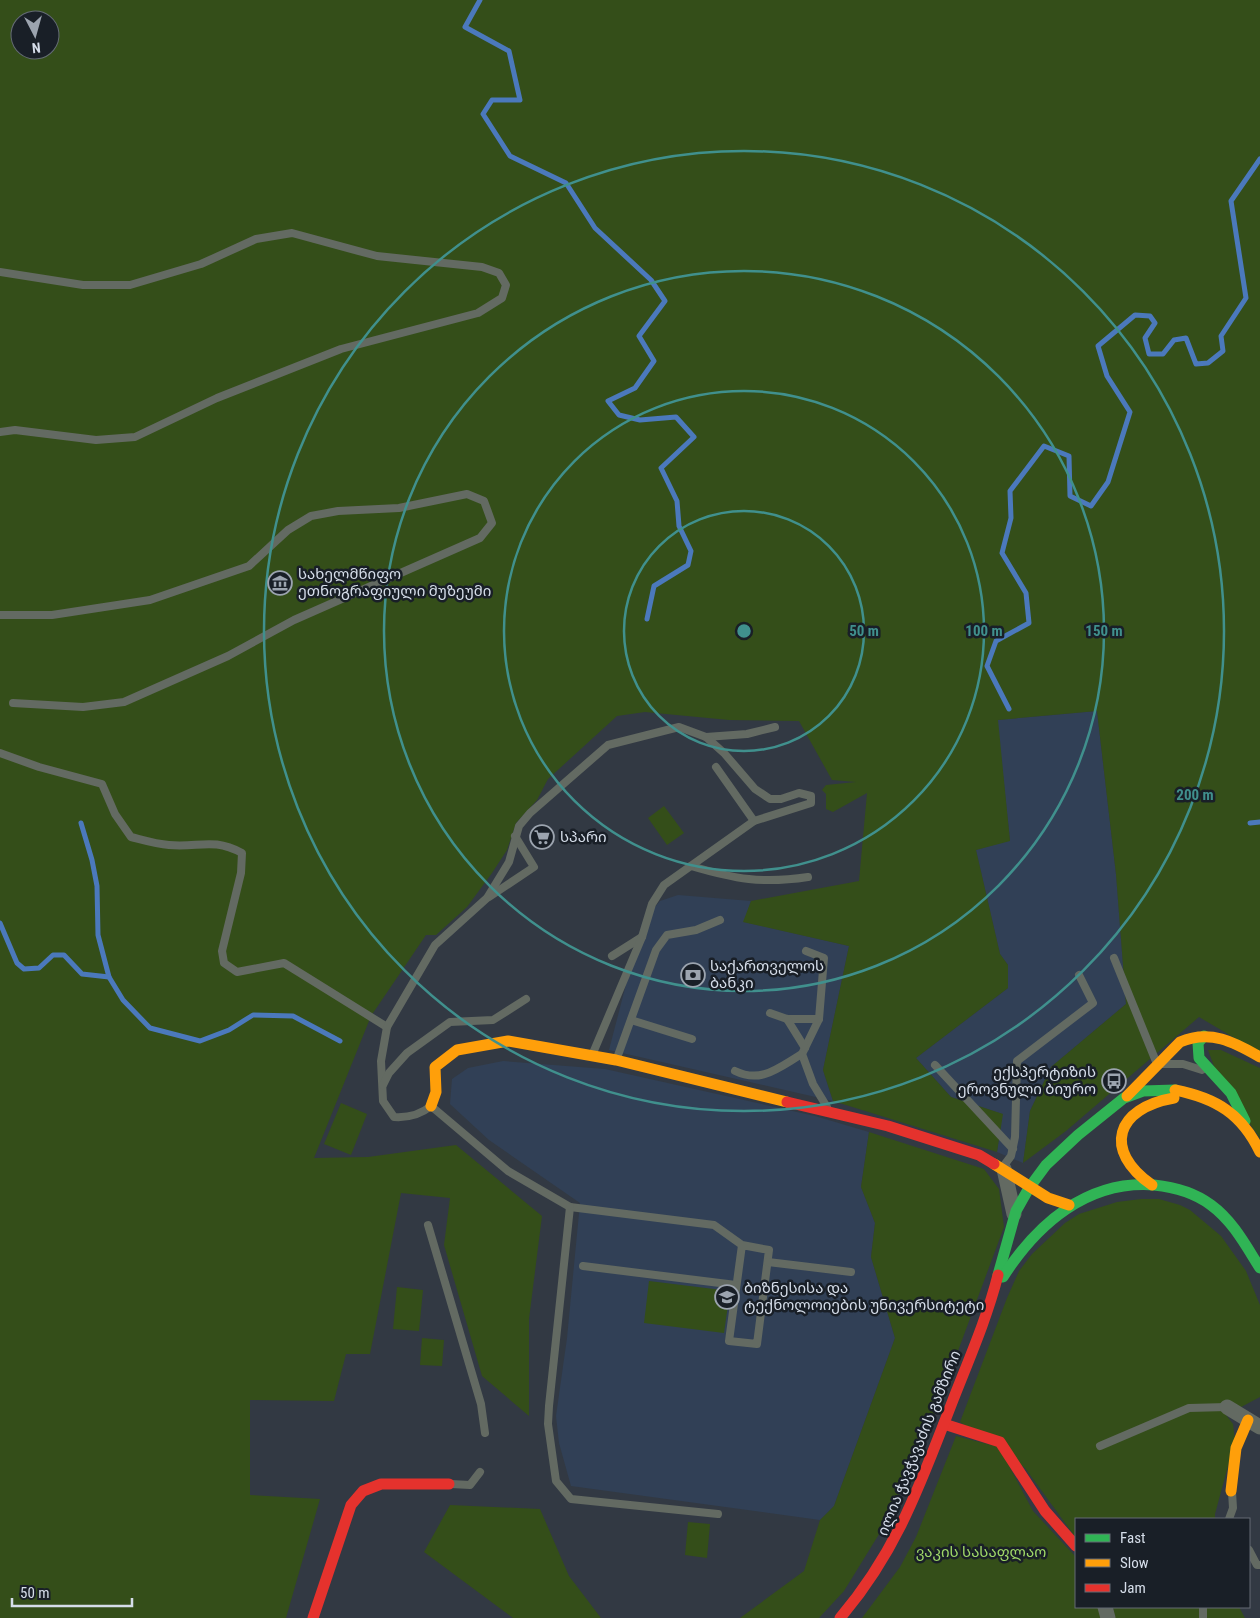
<svg xmlns="http://www.w3.org/2000/svg" width="1260" height="1618" viewBox="0 0 1260 1618" font-family="'Roboto Condensed','Noto Sans Georgian',sans-serif">
	<rect width="100%" height="100%" fill="#323943"/>
	<!-- built -->
	<g fill="#314056">
		<polygon points="1097,711 1116,874 1126,1004 1051,1067 1030,1111 1023,1163 997,1152 1002,1114 951,1097 916,1058 1008,988 1008,965 1000,954 976,850 1010,840 997,720"/>
		<polygon points="678,895 751,901 744,922 849,946 823,1070 833,1101 609,1050 642,923 660,901"/>
		<polygon points="503,1061 605,1069 815,1116 869,1132 861,1187 875,1223 871,1257 895,1338 834,1506 820,1520 571,1486 559,1443 556,1416 567,1338 580,1203 489,1140 450,1104 452,1079 468,1068"/>
	</g>
	<!-- green -->
	<g fill="#344e19" fill-rule="evenodd">
		<path d="M0 0H1260V1053L1199 1017 1066 1131 1023 1163 1030 1111 1051 1067 1126 1004 1116 874 1097 711 998 720 1010 841 976 850 1000 954 1008 965V988L916 1058 951 1097 1003 1114 997 1152 833 1101 823 1070 849 946 743 922 751 901 859 881 867 793 833 812 826 809V794L822 790 826 785 856 782 832 780 799 721 729 720 645 712 617 716 548 779 537 800 516 823 507 850 492 873 467 907 436 935H426L371 1016 314 1158 368 1157 456 1145 542 1216 529 1319V1416L482 1376 444 1245 450 1198 401 1193 370 1354H346L334 1401 250 1400V1495L320 1499 286 1618H0ZM20 20H50V50H20Z"/>
		<polygon points="664,806 684,833 667,845 648,818"/>
		<polygon points="1208,1050 1221,1050 1260,1068 1260,1138 1220,1082"/>
		<polygon points="341,1103 367,1114 351,1155 324,1144"/>
		<polygon points="869,1132 984,1169 999,1189 1004,1227 932,1421 889,1518 844,1591 819,1618 740,1618 804,1571 820,1520 834,1506 895,1338 871,1257 875,1223 861,1187"/>
		<polygon points="1141,1199 1159,1199 1180,1205 1190,1210 1221,1236 1246,1271 1260,1305 1260,1397 1226,1415 1233,1424 1235,1440 1215,1514 1215,1519 1076,1519 1076,1538 1025,1468 960,1422 1007,1298 1019,1271 1032,1254 1065,1223 1079,1214 1117,1202"/>
		<polygon points="649,1281 730,1291 724,1333 644,1323"/>
		<polygon points="397,1287 423,1290 419,1331 393,1329"/>
		<polygon points="422,1338 444,1340 442,1366 420,1365"/>
		<polygon points="956,1436 999,1447 1033,1511 1076,1557 1076,1607 1100,1607 1102,1618 862,1618 900,1567 916,1537"/>
		<polygon points="450,1505 540,1509 569,1576 601,1618 513,1618 424,1552"/>
		<polygon points="688,1522 710,1524 707,1558 685,1555"/>
		<polygon points="1113,1607 1239,1607 1245,1618 1115,1618"/>
	</g>
	<g fill="none" stroke-linecap="round" stroke-linejoin="round">
		<!-- stream -->
		<g stroke="#4b79bc" stroke-width="5">
			<polyline points="480,0 465,27 509,51 520,100 492,100 483,114 510,156 566,183 595,228 651,280 665,301 639,336 654,361 635,388 608,401 619,415 640,420 676,417 694,437 661,468 677,501 679,526 691,551 688,565 654,586 647,619"/>
			<polyline points="1009,709 987,666 996,641 1029,623 1026,593 1002,553 1011,518 1010,491 1044,446 1069,456 1070,496 1091,506 1108,482 1130,412 1107,376 1098,346 1135,315 1150,316 1155,323 1145,338 1149,354 1163,354 1174,340 1186,338 1196,364 1208,363 1223,351 1221,336 1246,298 1231,201 1260,159"/>
			<polyline points="81,823 92,860 97,886 98,935 109,977"/>
			<polyline points="1250,823 1260,822"/>
			<polyline points="0,923 17,963 24,969 39,968 53,955 64,955 82,974 109,977 123,1000 150,1028 200,1041 229,1030 253,1015 293,1016 340,1041"/>
		</g>
		<!-- lane -->
		<g stroke="#636a62" stroke-width="8">
			<polyline points="0,272 83,285 130,285 201,264 256,239 292,233 377,256 482,267 499,273 506,285 502,298 478,313 341,349 217,398 135,437 96,440 15,430 0,432"/>
			<polyline points="0,615 52,615 150,600 249,566 288,530 311,516 338,511 399,508 467,494 484,501 492,523 480,538 294,620 228,656 124,702 83,707 13,703"/>
			<polyline points="706,737 747,734 775,727"/>
			<path d="M0 753 39 767 102 784 115 814 131 837C143 840 156 844 169 845 199 848 212 837 242 853L241 873 222 951 224 963 237 972 284 963 387 1027"/>
			<polyline points="716,767 754,821"/>
			<path d="M691 866C735 879 762 884 808 877"/>
			<polyline points="489,897 534,867 515,836"/>
			<polyline points="806,951 824,958 819,1019 802,1054 813,1084 827,1107"/>
			<polyline points="612,956 642,937"/>
			<polyline points="1114,958 1157,1064 1183,1064 1202,1070"/>
			<polyline points="770,1013 787,1019 819,1019"/>
			<polyline points="787,1019 805,1048"/>
			<polyline points="631,1020 692,1039"/>
			<path d="M593 1053 642 937 652 904 664 885 754 821 811 803V796L799 793 781 799H770L755 789 724 753 706 737 679 727 608 745 530 813 519 826 509 862 487 898 435 945 387 1027 381 1061 383 1101 394 1117C409 1118 420 1115 431 1106L508 1171 570 1207 714 1225 742 1245 769 1250 757 1344 729 1341 742 1245"/>
			<polyline points="617,1058 656,950 667,935 696,930 720,920"/>
			<polyline points="935,1065 1013,1149"/>
			<path d="M735 1071C762 1084 779 1067 802 1054"/>
			<polyline points="383,1085 389,1073 407,1053 450,1022 493,1020 526,999"/>
			<polyline points="1002,1168 1011,1156 1015,1137 1017,1061 1093,1003 1079,975"/>
			<polyline points="570,1207 549,1406 548,1424 556,1481 571,1499 718,1514"/>
			<polyline points="428,1225 481,1404 485,1433"/>
			<polyline points="768,1262 851,1272"/>
			<polyline points="583,1266 736,1285"/>
			<polyline points="1100,1446 1189,1408 1227,1407"/>
			<polyline points="451,1484 470,1485 480,1472"/>
			<polyline points="1229,1519 1233,1508 1232,1492"/>
			<polyline points="1249,1550 1257,1565 1260,1565"/>
			<polyline points="1203,1607 1203,1618"/>
		</g>
		<!-- street -->
		<g stroke="#636a62" stroke-width="15">
			<polyline points="1004,1169 1014,1214"/>
			<polyline points="1227,1407 1260,1427"/>
			<polyline points="1105,1607 1108,1618"/>
		</g>
		<!-- fast -->
		<g stroke="#30b455" stroke-width="11">
			<polyline points="1204,1036 1198,1043 1199,1058 1231,1093 1245,1121"/>
			<polyline points="998,1275 1016,1211 1029,1188 1046,1165 1078,1135 1124,1098 1143,1091 1175,1090"/>
			<path d="M1003 1277C1037 1224 1087 1180 1154 1185 1174 1187 1195 1193 1211 1205 1233 1221 1246 1246 1260 1268"/>
		</g>
		<!-- slow -->
		<g stroke="#ff9f0a" stroke-width="11">
			<path d="M1175 1090C1216 1098 1242 1114 1260 1152"/>
			<path d="M1127 1096 1180 1042C1210 1029 1234 1042 1260 1057"/>
			<polyline points="431,1106 436,1092 435,1067 457,1050 508,1041 616,1060 787,1102"/>
			<polyline points="994,1164 1048,1198 1069,1205"/>
			<path d="M1152 1185C1102 1150 1116 1108 1174 1098"/>
			<polyline points="1231,1491 1236,1448 1248,1420"/>
		</g>
		<!-- jam -->
		<g stroke="#e5322d" stroke-width="11">
			<polyline points="787,1102 888,1126 979,1155 994,1164"/>
			<polyline points="944,1424 1000,1442 1045,1511 1076,1546"/>
			<polyline points="313,1618 351,1505 363,1491 381,1484 449,1484"/>
			<path d="M840 1618C898 1550 921 1482 953 1400 969 1359 987 1318 998 1275"/>
		</g>
	</g>
	<!-- distance rings -->
	<g fill="none" stroke="#40908d" stroke-width="2.5">
		<circle cx="744" cy="631" r="120"/>
		<circle cx="744" cy="631" r="240"/>
		<circle cx="744" cy="631" r="360"/>
		<circle cx="744" cy="631" r="480"/>
	</g>
	<!-- icons -->
	<defs>
		<g id="museum-ring" transform="scale(1.25)"><circle r="9.5" fill="#191f27" stroke="#9ca4af" stroke-width="1.5"/><path d="M0-6L6-3V-2H-6V-3ZM-5-1h2V3h-2ZM-1-1h2V3h-2ZM3-1h2V3H3ZM-6 4H6V6H-6Z" fill="#9ca4af"/></g>
		<g id="supermarket-ring" transform="scale(1.25)"><circle r="9.5" fill="#191f27" stroke="#9ca4af" stroke-width="1.5"/><path d="M-6-5.5h2.5l.6 2H6L4.5 2H-2.5L-4.4-4H-6ZM-1.5 3.2a1.3 1.3 0 1 0 .1 0ZM3 3.2a1.3 1.3 0 1 0 .1 0Z" fill="#9ca4af"/></g>
		<g id="bank-ring" transform="scale(1.25)"><circle r="9.5" fill="#191f27" stroke="#9ca4af" stroke-width="1.5"/><path d="M-6-4H6V4H-6ZM0-2.3a2.3 2.3 0 1 0 0 4.6a2.3 2.3 0 1 0 0-4.6Z" fill="#9ca4af"/></g>
		<g id="bus-ring" transform="scale(1.25)"><circle r="9.5" fill="#191f27" stroke="#9ca4af" stroke-width="1.5"/><path d="M-5-6H5V4H4V6H2V4H-2V6H-4V4H-5ZM-3.5-4V0h7V-4ZM-3.5 1.2v1.5H-2V1.2ZM2 1.2v1.5H3.5V1.2Z" fill="#9ca4af"/></g>
		<g id="university-ring" transform="scale(1.25)"><circle r="9.5" fill="#191f27" stroke="#9ca4af" stroke-width="1.5"/><path d="M0-5L7-2L0 1L-7-2ZM-4 1L0 2.5L4 1V4Q0 6-4 4Z" fill="#9ca4af"/></g>
	</defs>
	<g fill-rule="evenodd">
		<use href="#museum-ring" x="280" y="583"/>
		<use href="#supermarket-ring" x="542" y="837"/>
		<use href="#bank-ring" x="693" y="975"/>
		<use href="#bus-ring" x="1114" y="1081"/>
		<use href="#university-ring" x="727" y="1297"/>
	</g>
	<g text-anchor="middle" stroke-width="5" stroke-linejoin="round" paint-order="stroke">
		<!-- poi labels -->
		<g font-size="15" fill="#d5dde9" stroke="#191f27" text-anchor="start">
			<text x="298" y="579">სახელმწიფო<tspan x="298" dy="17">ეთნოგრაფიული მუზეუმი</tspan></text>
			<text x="560" y="842">სპარი</text>
			<text x="710" y="971">საქართველოს<tspan x="710" dy="17">ბანკი</tspan></text>
			<text x="1096" y="1077" text-anchor="end">ექსპერტიზის<tspan x="1096" dy="17">ეროვნული ბიურო</tspan></text>
			<text x="744" y="1293">ბიზნესისა და<tspan x="744" dy="17">ტექნოლოიების უნივერსიტეტი</tspan></text>
		</g>
		<!-- street labels -->
		<g font-size="15" fill="#d5dde9" stroke="#191f27">
			<text transform="translate(919 1443) rotate(-68)" y="5">ილია ჭავჭავაძის გამზირი</text>
		</g>
		<!-- park labels -->
		<g font-size="15" fill="#9fd868" stroke="#191f27">
			<text x="981" y="1557">ვაკის სასაფლაო</text>
		</g>
	</g>
	<circle cx="744" cy="631" r="8" fill="#40908d" stroke="#191f27" stroke-width="2.5"/>
	<g font-size="15" text-anchor="middle" font-weight="bold" fill="#40908d" stroke="#191f27" stroke-width="5" stroke-linejoin="round" paint-order="stroke">
		<text x="864" y="636">50 m</text>
		<text x="984" y="636">100 m</text>
		<text x="1104" y="636">150 m</text>
		<text x="1195" y="800">200 m</text>
	</g>
	<!-- legend -->
	<rect x="1075" y="1518" width="175" height="90" fill="#191f27" stroke="#646b75"/>
	<rect x="1085" y="1534" width="25" height="8" fill="#30b455" stroke="#646b75"/>
	<text x="1120" y="1543" font-size="15" fill="#d5dde9">Fast</text>
	<rect x="1085" y="1559" width="25" height="8" fill="#ff9f0a" stroke="#646b75"/>
	<text x="1120" y="1568" font-size="15" fill="#d5dde9">Slow</text>
	<rect x="1085" y="1584" width="25" height="8" fill="#e5322d" stroke="#646b75"/>
	<text x="1120" y="1593" font-size="15" fill="#d5dde9">Jam</text>
	<!-- north arrow -->
	<g transform="translate(35 35) rotate(174)"><circle r="24" fill="#191f27" stroke="#646b75"/>
	<path d="M0-4L9 19L0 12L-9 19Z" fill="#9ca4af"/>
	<text y="-8" font-size="14" font-weight="bold" text-anchor="middle" fill="#d5dde9">N</text>
	</g>
	<!-- scale -->
	<path d="M12 1598v8h120v-8" fill="none" stroke="#d5dde9" stroke-width="2.5"/>
	<text x="20" y="1598" font-size="15" fill="#d5dde9" stroke="#191f27" stroke-width="4" paint-order="stroke">50 m</text>
</svg>
